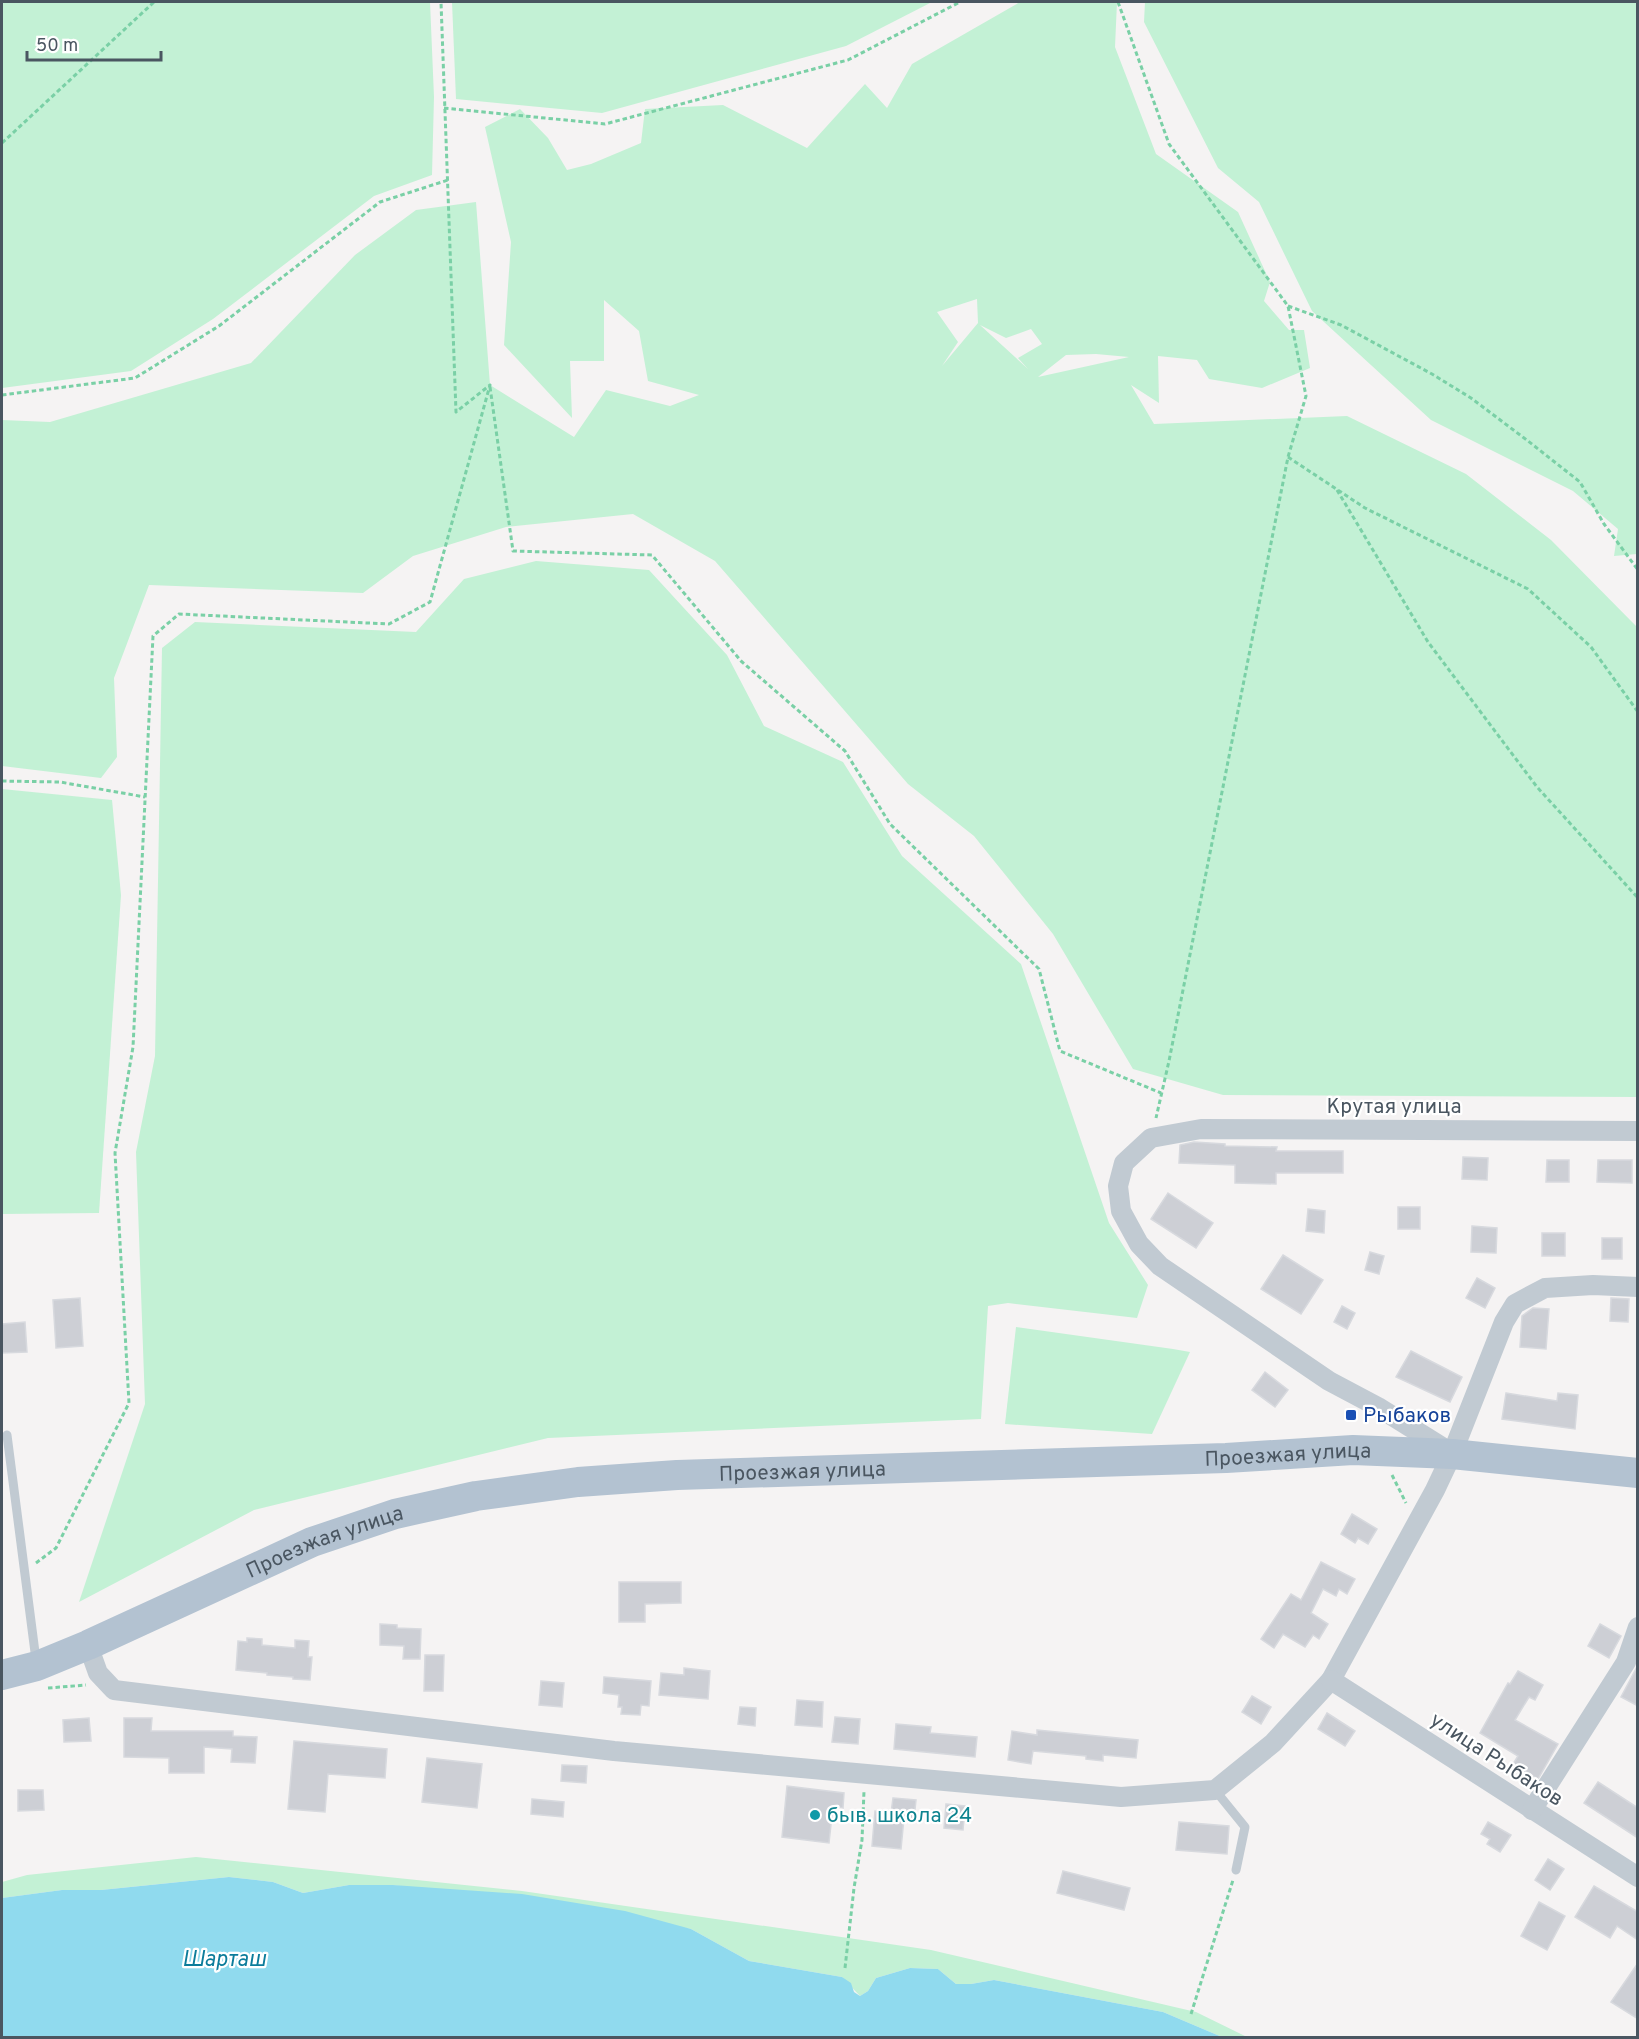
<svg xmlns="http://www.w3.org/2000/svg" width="1639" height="2039" viewBox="0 0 1639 2039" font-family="Overpass,sans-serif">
	<rect width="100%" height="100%" fill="#f5f3f3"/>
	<!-- green -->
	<g fill="#c3f1d5" fill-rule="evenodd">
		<polygon points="2,2 430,2 434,97 432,175 374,196 213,319 131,371 2,388"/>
		<polygon points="452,2 932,2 846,46 602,113 456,99"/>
		<path d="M1020 2H1117L1115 47 1156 154 1238 212 1270 282 1264 301 1289 330H1304L1310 368 1262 388 1209 379 1197 360 1158 356 1159 403 1131 385 1154 424 1347 416 1466 474 1551 540 1637 627V1097L1223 1095 1133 1069 1053 934 974 836 908 784 715 561 633 514 506 527 413 556 363 593 149 585 114 678 117 757 101 778 2 766V420L50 422 251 363 355 255 416 210 476 202 490 385 574 437 606 390 670 406 699 395 648 381 639 331 604 300V361H570L572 418 504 345 511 242 485 127 520 109 548 138 567 170 591 164 641 143 645 109 723 105 807 148 865 84 887 108 912 64ZM977 299 978 323 942 366 958 342 937 312ZM980 325 1006 338 1031 329 1042 344 1018 358 1028 369ZM1096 354 1129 357 1038 377 1066 355Z"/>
		<polygon points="1145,2 1637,2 1637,554 1614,556 1618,529 1573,491 1431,420 1312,311 1259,202 1218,168 1144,22"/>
		<polygon points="536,561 649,570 727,655 764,726 843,762 902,856 1021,964 1109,1223 1148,1285 1137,1318 1008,1303 988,1306 981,1419 548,1438 254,1510 79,1602 145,1404 136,1152 155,1056 162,648 195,622 416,632 464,579"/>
		<polygon points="2,789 112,800 121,895 99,1213 2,1214"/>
		<polygon points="1016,1327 1173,1349 1190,1352 1152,1434 1005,1424"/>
		<polygon points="196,1857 522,1891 931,1950 1196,2012 1247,2037 1222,2037 1163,2012 994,1980 971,1984 956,1984 938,1969 910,1968 876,1978 868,1991 860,1996 842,1977 749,1961 691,1929 393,1885 349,1885 303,1893 273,1882 229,1877 101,1890 62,1890 2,1898 2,1882 27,1875"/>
	</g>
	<!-- water -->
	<polygon fill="#90daee" points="229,1877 273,1882 303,1893 349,1885 393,1885 522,1894 625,1911 691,1929 749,1961 842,1977 851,1983 854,1992 860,1996 868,1991 876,1978 910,1968 938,1969 956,1984 971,1984 994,1980 1163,2012 1222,2037 2,2037 2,1898 62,1890 101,1890"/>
	<!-- building -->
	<g fill="#cdcfd5" stroke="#d7d9de" stroke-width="1.5">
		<polygon points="1194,1142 1225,1144 1225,1146 1277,1147 1276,1151 1343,1151 1343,1173 1276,1173 1276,1184 1235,1183 1235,1165 1179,1163 1180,1145"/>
		<polygon points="1463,1157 1488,1158 1487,1180 1462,1179"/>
		<polygon points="1547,1160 1569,1160 1569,1182 1546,1182"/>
		<polygon points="1598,1160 1632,1160 1632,1183 1597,1182"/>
		<polygon points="1168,1193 1213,1223 1196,1248 1151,1219"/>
		<rect x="1398" y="1207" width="22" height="22"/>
		<polygon points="1308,1209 1325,1211 1324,1233 1306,1231"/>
		<polygon points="1472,1226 1497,1228 1496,1253 1471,1252"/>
		<rect x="1542" y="1233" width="23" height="23"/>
		<rect x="1602" y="1238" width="20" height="21"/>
		<polygon points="1370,1252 1384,1256 1379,1274 1365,1270"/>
		<polygon points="1283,1255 1323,1280 1301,1314 1261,1289"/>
		<polygon points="1477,1278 1495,1288 1485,1308 1466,1298"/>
		<polygon points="80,1298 83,1346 56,1348 53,1300"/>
		<polygon points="1611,1298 1629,1299 1628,1322 1610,1321"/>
		<polygon points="1342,1306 1355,1313 1347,1329 1334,1322"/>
		<polygon points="1533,1308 1549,1309 1546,1349 1520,1347 1522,1316"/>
		<polygon points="25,1322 27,1352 2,1353 2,1324"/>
		<polygon points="1411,1351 1462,1377 1450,1402 1396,1377"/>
		<polygon points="1265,1372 1288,1390 1275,1407 1252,1390"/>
		<polygon points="1506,1393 1557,1401 1558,1393 1578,1395 1575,1429 1502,1419"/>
		<polygon points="1352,1514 1377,1529 1368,1544 1358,1538 1355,1543 1341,1534"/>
		<polygon points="1321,1562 1355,1579 1347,1594 1339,1589 1336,1596 1323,1589 1311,1613 1328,1624 1319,1639 1313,1635 1305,1647 1283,1634 1274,1648 1261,1639 1291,1594 1301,1600"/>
		<polygon points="619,1582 681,1582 681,1603 645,1604 645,1622 619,1622"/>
		<polygon points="380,1624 397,1625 397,1628 421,1629 420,1659 403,1659 404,1646 380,1645"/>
		<polygon points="1600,1624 1621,1636 1609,1658 1588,1646"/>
		<polygon points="247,1638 262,1639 262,1645 295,1648 295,1640 309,1641 308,1657 312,1657 310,1680 293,1679 293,1677 267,1675 267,1673 236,1670 238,1641 247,1642"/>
		<polygon points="425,1655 444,1655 443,1691 424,1691"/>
		<polygon points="1638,1665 1638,1706 1621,1697"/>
		<polygon points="684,1668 710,1671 708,1699 659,1695 661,1673 684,1675"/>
		<polygon points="1518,1671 1543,1685 1535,1700 1529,1697 1515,1720 1558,1744 1538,1779 1513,1764 1518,1756 1480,1733 1508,1683 1510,1684"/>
		<polygon points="604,1677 651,1681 649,1706 641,1705 640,1715 621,1714 622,1707 618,1707 619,1695 603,1693"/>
		<polygon points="541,1681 564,1683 562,1707 539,1705"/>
		<polygon points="1252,1696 1271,1707 1261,1724 1242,1712"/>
		<polygon points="797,1700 823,1702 822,1727 795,1725"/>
		<polygon points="740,1707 756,1708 755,1726 738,1724"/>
		<polygon points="1327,1713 1355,1731 1345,1746 1318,1729"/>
		<polygon points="835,1717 860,1719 858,1744 832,1742"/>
		<polygon points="89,1718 91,1741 64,1742 63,1720"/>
		<polygon points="124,1718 152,1718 151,1731 233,1731 233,1736 257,1737 255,1763 231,1762 232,1749 204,1747 204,1773 169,1773 169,1758 124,1757"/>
		<polygon points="896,1724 931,1727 930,1733 977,1737 975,1757 894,1749"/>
		<polygon points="1037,1730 1138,1740 1136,1758 1103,1755 1103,1761 1086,1759 1086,1756 1033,1751 1031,1764 1008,1760 1012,1731 1037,1735"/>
		<polygon points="294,1741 387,1749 385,1778 328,1774 325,1812 288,1809"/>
		<polygon points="427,1758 482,1764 477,1808 422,1802"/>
		<polygon points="562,1765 587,1766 586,1783 561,1781"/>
		<polygon points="1598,1782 1638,1808 1638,1838 1584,1803"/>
		<polygon points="787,1786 844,1793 843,1808 833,1806 829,1843 782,1837"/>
		<polygon points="18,1790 43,1790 44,1810 18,1811"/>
		<polygon points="893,1798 916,1800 914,1819 904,1818 901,1849 872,1846 875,1811 891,1813"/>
		<polygon points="532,1799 564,1802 563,1817 531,1814"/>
		<polygon points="946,1804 965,1806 963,1830 944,1828"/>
		<polygon points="1179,1822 1229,1826 1227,1854 1176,1850"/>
		<polygon points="1488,1822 1511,1835 1500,1852 1487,1844 1490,1839 1481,1834"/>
		<polygon points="1548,1859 1564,1869 1550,1890 1535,1880"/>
		<polygon points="1063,1871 1130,1888 1124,1910 1057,1893"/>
		<polygon points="1594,1886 1638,1912 1638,1940 1617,1926 1610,1938 1575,1917"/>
		<polygon points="1539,1902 1565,1916 1547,1950 1521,1936"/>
		<polygon points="1638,1963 1638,2019 1611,2002"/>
	</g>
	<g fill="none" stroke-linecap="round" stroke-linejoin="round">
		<!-- path -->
		<g stroke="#7ad0a6" stroke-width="3" stroke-dasharray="4.5 3" stroke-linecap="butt">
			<polyline points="1118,2 1169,144 1288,306 1306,396 1288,457 1169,1061 1156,1118"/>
			<polyline points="444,108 605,124 848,60 960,2"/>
			<polyline points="2,143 154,2"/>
			<polyline points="1288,306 1341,325 1432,374 1471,398 1528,441 1580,482 1604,524 1638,570"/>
			<polyline points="490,387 513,551 652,555 741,661 845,751 890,824 1039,969 1060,1051 1161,1093"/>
			<polyline points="2,395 135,378 219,326 380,202 448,180"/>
			<polyline points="1288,457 1365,508 1528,589 1591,647 1638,712"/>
			<polyline points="1337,490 1428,642 1537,787 1638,898"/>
			<polyline points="2,781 60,782 145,797"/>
			<polyline points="1392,1475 1406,1503"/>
			<polyline points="36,1563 56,1548 129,1403 115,1153 133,1047 153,636 179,614 389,624 430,602 490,385 456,412 441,2"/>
			<polyline points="48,1688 86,1685"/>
			<polyline points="845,1968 854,1888 862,1840 864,1791"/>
			<polyline points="1191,2014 1233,1880"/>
		</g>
		<!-- service -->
		<g stroke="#c1cad2" stroke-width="9">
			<polyline points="7,1435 36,1660"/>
			<polyline points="1215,1790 1245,1827 1236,1870"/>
		</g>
		<!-- minor -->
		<g stroke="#c1cad2" stroke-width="20">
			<polyline points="1450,1452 1378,1407 1329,1381 1160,1266 1139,1244 1121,1211 1118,1186 1124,1163 1151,1138 1201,1129 1638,1131"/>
			<polyline points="88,1645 98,1673 114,1690 614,1751 1121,1797 1215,1790 1273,1743 1331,1680 1435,1490 1452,1454 1504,1322 1515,1304 1545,1288 1593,1285 1638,1287"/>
			<polyline points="1331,1680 1638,1877"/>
			<polyline points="1532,1810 1626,1662 1638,1627"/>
		</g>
		<!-- primary -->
		<path stroke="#b3c2d1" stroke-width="30" id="s1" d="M2 1675 37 1666 88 1645 312 1542 395 1514 476 1496 578 1482 677 1475 1226 1458 1353 1450 1452 1454 1638 1473"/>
	</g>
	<!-- markers -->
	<rect fill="#1a4fb4" stroke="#fff" stroke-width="2" x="1345" y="1409" width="12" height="12" rx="3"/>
	<circle fill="#0f9aa8" stroke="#fff" stroke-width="2" cx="815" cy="1815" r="6"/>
	<g text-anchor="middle" stroke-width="4.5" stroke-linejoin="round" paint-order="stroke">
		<!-- street labels -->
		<g font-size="21" fill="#4a5661" stroke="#fff">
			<text x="1394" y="1113">Крутая улица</text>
			<text dy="7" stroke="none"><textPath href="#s1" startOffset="1322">Проезжая улица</textPath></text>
			<text dy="7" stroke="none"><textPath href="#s1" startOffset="836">Проезжая улица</textPath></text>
			<text dy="7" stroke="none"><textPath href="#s1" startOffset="350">Проезжая улица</textPath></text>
			<text transform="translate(1497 1759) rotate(33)" y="7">улица Рыбаков</text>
		</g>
		<!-- transit labels -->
		<g font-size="21" fill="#164399" stroke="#fff" text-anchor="start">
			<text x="1363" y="1422">Рыбаков</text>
		</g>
		<!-- culture labels -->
		<g font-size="21" fill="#0d838f" stroke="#fff" text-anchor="start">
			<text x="827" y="1822">быв. школа 24</text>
		</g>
		<!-- water labels -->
		<g font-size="22" font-style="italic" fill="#0c7c9b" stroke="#fff">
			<text x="224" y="1966">Шарташ</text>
		</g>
	</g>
	<!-- border -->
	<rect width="1639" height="2039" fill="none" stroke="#4a5661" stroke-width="6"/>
	<!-- scale -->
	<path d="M27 51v9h134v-9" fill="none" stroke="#4a5661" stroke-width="3"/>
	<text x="36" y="51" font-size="18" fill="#4a5661" stroke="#ffffff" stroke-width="4.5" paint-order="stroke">50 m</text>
</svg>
